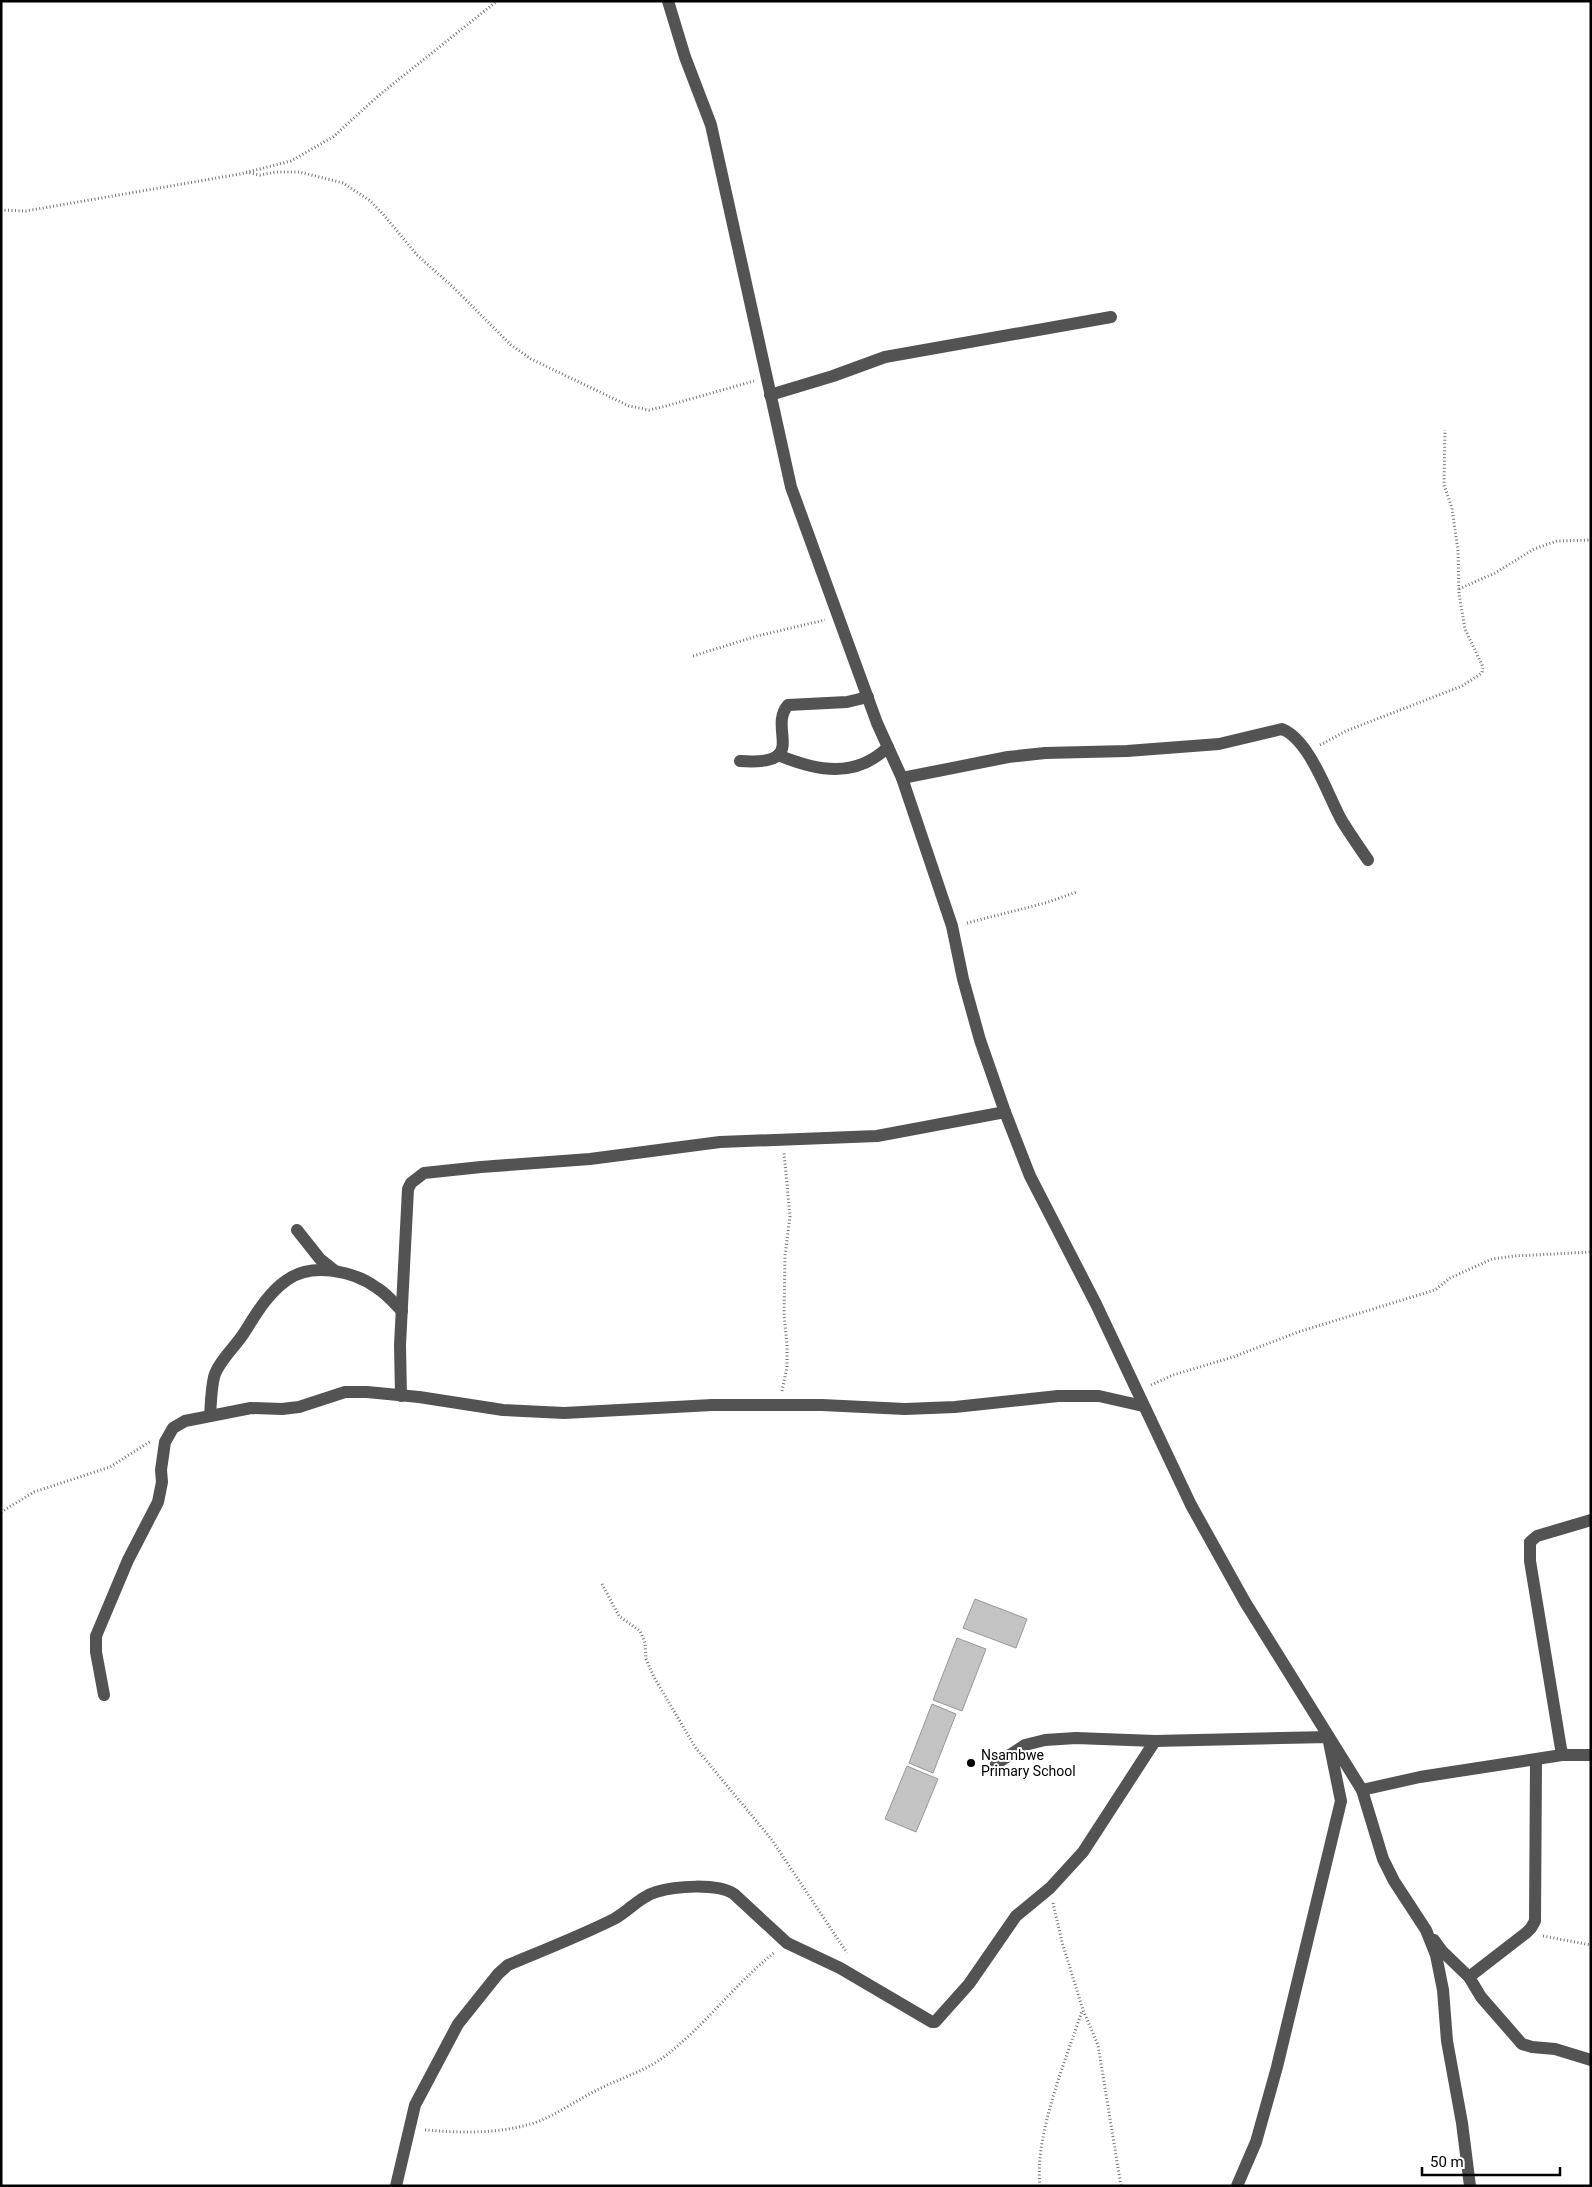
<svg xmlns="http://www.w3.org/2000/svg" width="1592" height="2187" viewBox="0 0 1592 2187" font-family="Roboto,sans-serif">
	<rect width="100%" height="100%" fill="#fff"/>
	<!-- building -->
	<g fill="#c3c3c3" stroke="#979797">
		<polygon points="975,1599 1027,1619 1016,1648 963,1628"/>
		<polygon points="957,1638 986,1649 962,1711 933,1700"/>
		<polygon points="932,1704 956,1714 933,1773 909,1763"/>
		<polygon points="907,1766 938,1779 916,1832 885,1819"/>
	</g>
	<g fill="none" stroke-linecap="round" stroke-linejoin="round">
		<!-- path -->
		<g stroke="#757575" stroke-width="3" stroke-dasharray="1 2.5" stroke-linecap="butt">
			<polyline points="246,172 260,175 276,172 300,172 343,183 369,200 383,214 417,255 453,287 511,345 531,359 629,406 649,410 666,406 754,381"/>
			<polyline points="1,210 26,211 240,174 291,161 333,137 378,96 497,1"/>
			<polyline points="1459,589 1495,573 1534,549 1557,541 1591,540"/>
			<polyline points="693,656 757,636 825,620"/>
			<polyline points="1320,745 1346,731 1462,686 1482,673 1483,667 1465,629 1459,594 1458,551 1452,508 1444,485 1445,430"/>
			<polyline points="967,923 1045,903 1077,892"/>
			<polyline points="1151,1385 1173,1375 1233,1357 1298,1332 1435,1290 1450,1278 1492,1259 1515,1256 1591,1252"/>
			<polyline points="782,1391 787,1367 787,1344 784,1315 785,1256 790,1216 784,1153"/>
			<polyline points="1,1512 34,1492 110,1467 151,1441"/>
			<polyline points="602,1584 619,1616 640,1631 645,1643 646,1659 654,1677 695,1747 772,1840 847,1953"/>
			<polyline points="1053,1903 1062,1942 1083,2010 1098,2045 1121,2186"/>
			<polyline points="1543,1936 1591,1945"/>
			<path d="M425 2130C461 2133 499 2134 534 2123 557 2115 578 2099 599 2089 619 2079 642 2072 661 2059 703 2029 734 1984 775 1952"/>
			<path d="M1040 2186C1034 2136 1066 2059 1082 2011"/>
		</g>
		<!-- minor -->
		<g stroke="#535353" stroke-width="12">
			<polyline points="668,1 685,57 711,125 791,487 877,723 902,778 952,926 963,979 980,1040 1005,1112 1030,1176 1096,1304 1191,1505 1245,1602 1362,1790 1383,1859 1394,1881 1426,1930 1436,1955 1443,1990 1447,2041 1462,2123 1470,2186"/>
			<polyline points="770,395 833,376 885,357 1111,317"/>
			<path d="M778 755C817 771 855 779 888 747"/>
			<path d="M740 761C811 766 767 729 788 705L847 702 868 697"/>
			<path d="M902 778 1008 757 1045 753 1127 751 1219 744 1282 729C1310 740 1328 796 1342 821 1350 834 1359 847 1368 860"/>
			<polyline points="297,1230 320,1259 335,1271"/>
			<polyline points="401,1396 400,1345 408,1189 411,1183 424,1173 481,1167 590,1159 720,1142 877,1136 1005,1112"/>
			<path d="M210 1416C211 1403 211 1390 214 1377 218 1362 235 1347 244 1333 256 1314 268 1293 287 1280 312 1262 354 1271 377 1288 387 1294 394 1303 402 1311"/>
			<polyline points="104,1695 96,1652 96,1636 128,1560 158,1502 162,1482 161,1470 165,1442 173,1428 185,1421 251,1408 282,1409 299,1407 345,1392 367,1392 419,1397 503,1410 564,1413 712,1405 822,1405 905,1409 955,1407 1058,1396 1099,1396 1143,1406"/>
			<polyline points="1562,1755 1530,1561 1530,1542 1537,1536 1591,1520"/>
			<polyline points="996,1764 1025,1745 1045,1740 1076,1738 1155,1741 1328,1737 1341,1801 1277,2067 1256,2142 1237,2186"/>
			<polyline points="1362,1790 1420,1777 1562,1755 1591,1755"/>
			<polyline points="1434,1940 1442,1951 1469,1977 1481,1997 1522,2044 1532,2047 1555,2049 1591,2060"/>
			<polyline points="1469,1977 1526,1933 1531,1928 1535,1921 1536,1760"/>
			<path d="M396 2186 415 2105 458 2024 498 1974 508 1965C544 1950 580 1936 614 1919 629 1911 639 1897 656 1892 675 1886 717 1883 734 1894L787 1943 840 1968 932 2022H935L969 1984 1016 1916 1050 1888 1083 1852 1155 1741"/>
		</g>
	</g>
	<!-- markers -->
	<circle fill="#000" stroke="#fff" stroke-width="2" cx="971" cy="1763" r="5"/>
	<g text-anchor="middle" stroke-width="4" stroke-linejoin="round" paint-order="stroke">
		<!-- poi labels -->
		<g font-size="14" fill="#000" stroke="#fff" text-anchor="start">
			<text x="981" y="1760">Nsambwe<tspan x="981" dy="16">Primary School</tspan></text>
		</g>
	</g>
	<!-- border -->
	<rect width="1592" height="2187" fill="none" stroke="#000000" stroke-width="5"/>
	<!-- scale -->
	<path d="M1422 2167v8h138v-8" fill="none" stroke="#000000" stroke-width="2.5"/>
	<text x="1430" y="2167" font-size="15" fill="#000000" stroke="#ffffff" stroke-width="4" paint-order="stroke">50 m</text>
</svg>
